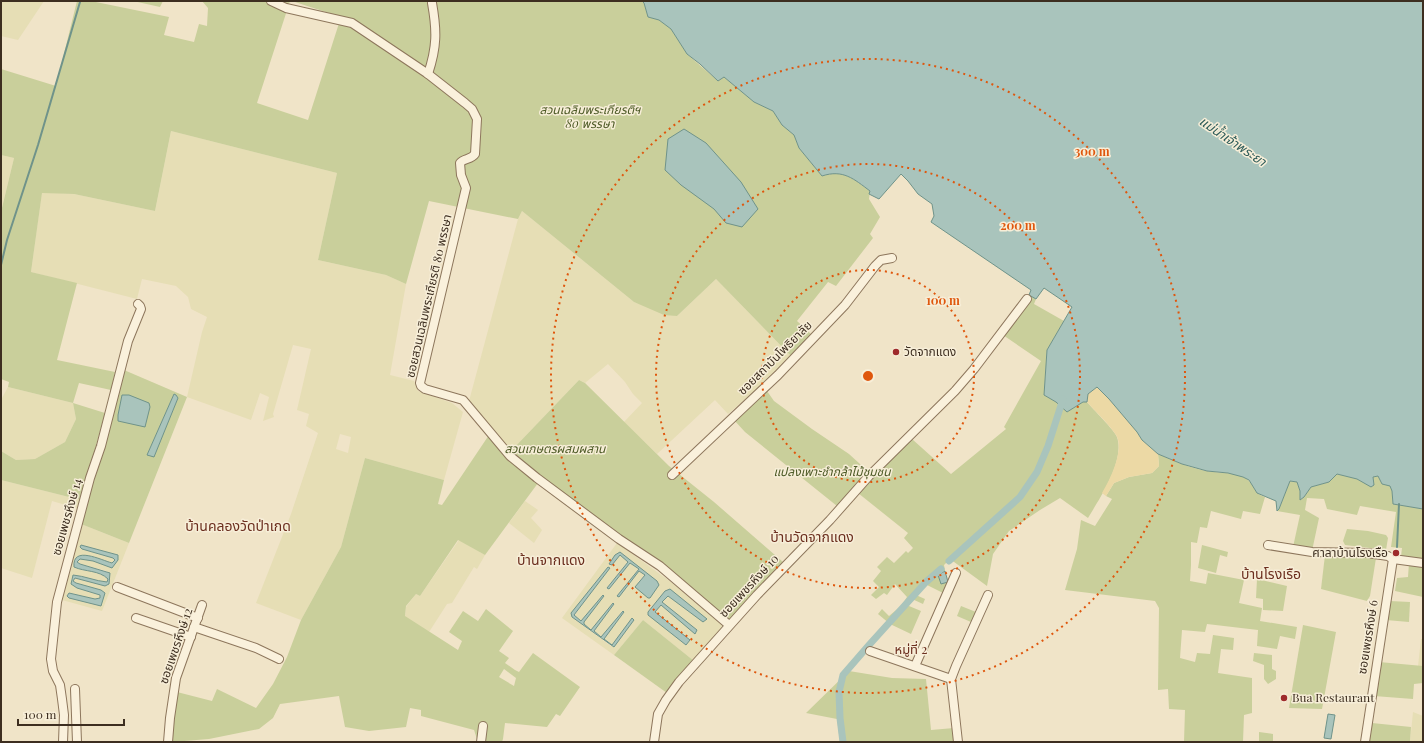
<svg xmlns="http://www.w3.org/2000/svg" width="1424" height="743" viewBox="0 0 1424 743" font-family="'Playfair Display','Noto Sans Thai',serif">
	<rect width="100%" height="100%" fill="#f0e4c8"/>
	<!-- farmland -->
	<g fill="#e6deb5" fill-rule="evenodd">
		<polygon points="1,1 44,1 18,40 1,36"/>
		<path d="M171 131 337 173 318 260 386 275 406 284 390 375 414 381 418 391 452 403 463 412 444 480 365 458 341 547 301 620 256 603 291 514 318 433 306 426 309 414 297 410 311 349 293 345 273 414 274 417 263 421 269 397 260 393 251 420 187 397 202 332 207 317 191 309 188 297 176 286 142 279 137 299 31 272 42 192 74 194 155 211ZM340 434 351 437 348 453 336 449Z"/>
		<polygon points="1,155 14,158 1,212"/>
		<polygon points="522,211 634,302 677,316 716,279 791,356 779,370 728,414 715,400 657,454 624,422 642,403 633,394 625,382 608,364 585,383 579,380 511,451 469,401 518,219"/>
		<polygon points="8,387 73,403 76,419 65,442 35,459 16,460 1,451 1,397 2,398"/>
		<polygon points="1,480 81,500 79,509 52,501 32,578 1,568 2,534 1,534"/>
		<polygon points="525,501 538,510 531,518 542,530 534,543 509,523"/>
		<path d="M81 524 129 543 102 611 62 600ZM81 545 118 555 112 568 93 561 80 559 77 562 80 564 107 571 109 584 75 578 73 581 76 583 101 590 105 593 101 606 69 593 95 599H100V595L77 588 71 581 73 575 101 582H107L108 579 104 575 96 572 81 570 75 560 89 556 112 563 115 560 113 558 82 549Z"/>
		<polygon points="459,540 485,555 477,569 474,567 452,603 447,604 429,632 405,617 406,607 416,594 420,596"/>
		<path d="M617 543 671 582 723 626 694 661 643 620 614 655 562 618ZM620 552 659 585 638 582 645 574 639 571 619 597 639 569 630 563 609 589 607 588 628 561 621 555 610 564 615 555ZM610 568 574 616 581 621 603 595 584 621V624L592 630 613 603 614 604 594 631 602 637 622 611 624 612 604 639 612 645 632 618 611 646 572 617ZM665 591 703 622 668 596 662 602 697 630 695 633 661 605 654 612 690 639 686 645 649 615 648 612Z"/>
		<polygon points="1421,639 1423,639 1423,666 1418,666"/>
		<polygon points="1413,712 1423,716 1423,742 1410,742"/>
	</g>
	<!-- green -->
	<g fill="#c9cf9b" fill-rule="evenodd">
		<path d="M77 1H91L169 17 164 35 194 42 199 24 207 26 208 8 202 1H290L257 103 308 120 341 17 292 1H642L644 3 648 17 659 20 671 29 687 54 718 81 724 77 754 102 773 111 782 125 794 135 799 148 822 176C843 169 854 179 870 191L869 199 880 217 870 234 873 238 836 286 828 282 797 321 812 335 791 356 716 279 677 316 664 315 634 302 522 211 518 219 429 201 406 284 386 275 318 260 337 173 171 131 155 211 74 194 42 193 31 272 77 283 57 360 115 372 111 390 79 383 73 403 105 413 81 500 1 480V451L16 460 35 459 65 442 76 419 73 403 8 387 9 382 1 379V212L14 158 1 155V69L56 86Z"/>
		<polygon points="133,1 163,1 160,7"/>
		<path d="M1029 295 1036 299 1034 304 1064 321 1047 350 1044 395 1056 402 1067 412 1083 402H1087C1092 408 1115 431 1117 437 1125 461 1100 498 1088 518L1060 498 1040 510 1009 531 993 554 987 586 950 559 944 565 945 571 944 573 948 582 945 594 925 584 916 595 925 599 923 604 912 599 909 606 921 611 911 634 890 624 878 614 882 609 889 616 901 606 907 597 895 584 887 595 884 593 876 599 871 595 879 587 873 581 881 571 877 567 887 557 894 563 906 551 908 553 913 548 904 538 908 533 858 493 888 461 912 439 951 474 1006 429 1004 427 1041 361 1003 335Z"/>
		<path d="M124 370 187 397 129 543 81 524ZM174 394 178 398 154 456 147 455Z"/>
		<polygon points="579,380 585,383 669,466 714,502 783,562 733,618 729,620 663,566 665,564 632,544 528,468 511,451"/>
		<polygon points="767,391 774,401 812,429 849,454 871,474 837,506 745,432 734,420"/>
		<path d="M489 435 538 483 485 555 458 540 420 596 416 594 406 606 405 616 458 650 462 641 449 632 463 611 478 621 486 609 513 631 499 651 509 658 505 663 515 670 519 672 533 653 580 687 560 716 556 714 547 727 505 723 503 739 502 742H477V739L474 730 421 716V710L410 708 406 727 369 731 345 727 339 696 280 704 273 718 259 729 209 739 172 742 177 692 212 701 217 689 256 708 273 684 287 657 301 620 341 547 365 458 444 480 438 504 442 505ZM504 669 516 678 514 686 499 677Z"/>
		<path d="M1158 454C1174 461 1190 468 1207 471 1220 474 1232 471 1243 477 1255 482 1251 492 1265 497L1260 514 1243 511 1241 519 1211 511 1207 528 1200 527 1197 543 1191 542V565L1190 581 1206 584 1208 573 1244 580 1239 603 1262 608 1260 621 1297 627 1295 639 1280 636 1277 649 1257 646 1258 630 1207 624 1205 632 1182 630 1180 658 1195 662 1197 653 1210 654 1213 635 1234 638 1233 650 1221 649 1218 673 1252 678V713L1244 715 1243 742H1184L1185 710 1169 709 1168 689 1158 690 1159 608 1155 601 1065 590 1077 549 1081 520 1095 526 1112 499 1106 496 1114 483 1129 477 1152 473 1159 466Z"/>
		<polygon points="1337,474 1357,479 1371,486 1374,483 1373,477 1378,476 1382,484 1390,485 1392,491 1393,504 1423,509 1423,561 1401,557 1402,548 1391,547 1396,512 1360,506 1357,515 1327,509 1324,499 1307,498 1305,510 1319,518 1312,551 1293,547 1300,515 1277,511 1279,509 1290,481 1297,482 1300,491 1300,500 1304,497 1311,487 1329,482"/>
		<polygon points="1347,529 1368,531 1386,535 1388,538 1386,550 1345,545 1343,541"/>
		<polygon points="1202,545 1228,552 1227,557 1220,555 1216,573 1198,568"/>
		<polygon points="1325,555 1356,555 1376,558 1370,596 1367,601 1321,589"/>
		<polygon points="1409,563 1423,564 1423,597 1395,591 1397,578 1408,577"/>
		<polygon points="1257,579 1287,586 1283,611 1263,610 1263,599 1256,598"/>
		<polygon points="1390,601 1410,602 1409,622 1386,620"/>
		<polygon points="961,606 976,612 971,622 957,616"/>
		<polygon points="643,620 694,661 667,693 614,655"/>
		<polygon points="1303,625 1336,632 1322,709 1289,708"/>
		<polygon points="1254,653 1272,655 1272,669 1276,671 1276,679 1268,684 1264,679 1264,665 1253,661"/>
		<polygon points="1379,662 1423,666 1423,683 1414,684 1413,699 1374,696"/>
		<polygon points="849,671 892,678 926,679 931,730 954,728 956,742 840,742 837,719 806,713"/>
		<polygon points="1372,723 1411,727 1410,742 1369,742"/>
		<polygon points="1259,732 1273,734 1273,742 1259,742"/>
	</g>
	<!-- sand -->
	<path fill="#ecd9a5" d="M1097 387 1109 399 1137 432 1142 440 1158 454 1159 466 1152 473 1129 477 1114 483 1106 496 1102 493C1110 480 1125 449 1116 435 1109 424 1095 411 1087 402L1088 394Z"/>
	<!-- water -->
	<g fill="#a9c4bc" stroke="#6f938a">
		<path d="M642 1H1423V509L1393 504 1392 491 1390 486 1382 484 1378 476 1373 477 1374 485 1371 487 1357 479 1337 474 1329 482 1311 487 1304 497 1300 500V491L1297 482 1290 481 1279 509 1277 511 1276 501 1257 493 1249 480 1243 477 1228 473 1207 471 1182 464 1158 454 1142 440 1137 432 1109 399 1097 387 1088 394 1087 402H1083L1067 412 1056 402 1044 395 1047 350 1072 307 1044 288 1036 299 1029 295 1031 290 931 222 934 216 932 204 918 194 908 181 901 174 879 199 869 194 870 191C854 179 843 169 822 176L799 148 794 135 782 125 773 111 754 102 724 77 718 81 700 64 687 54 671 29 659 20 648 17 644 3Z"/>
		<polygon points="684,129 706,143 741,182 758,209 742,227 726,223 714,209 681,185 665,170 668,139"/>
		<polygon points="174,394 176,395 178,398 154,457 147,455"/>
		<polygon points="122,395 129,395 149,403 150,407 145,427 118,421 118,415"/>
		<path d="M81 545 118 555V560L112 568 93 561 80 559 77 562 80 564 110 573 109 584 105 586 75 578 73 581 76 583 101 590 105 593 101 606 69 598 67 596 69 593 95 599 100 598V595L77 588 71 584 73 575C85 576 95 581 107 582L108 579C99 570 85 572 74 567 72 545 101 560 112 563L115 560 113 558 82 549 80 547Z"/>
		<polygon points="620,552 657,581 659,585 650,598 648,598 635,587 645,575 639,571 619,597 617,596 639,569 630,563 609,589 607,588 628,562 620,555 612,565 609,564 615,555"/>
		<polygon points="608,567 610,568 574,615 581,621 603,595 604,596 584,622 584,624 591,630 613,603 614,604 594,631 601,637 623,611 624,612 604,639 612,645 632,618 634,620 614,647 572,617 571,613"/>
		<polygon points="945,571 948,582 941,584 938,575"/>
		<polygon points="670,589 707,619 703,622 668,596 662,602 697,630 695,634 661,605 655,612 690,640 686,645 648,615 648,612 665,591"/>
		<polygon points="1328,714 1335,715 1331,739 1324,738"/>
	</g>
	<g fill="none" stroke-linecap="round" stroke-linejoin="round">
		<!-- stream -->
		<g stroke="#6f938a" stroke-width="2">
			<polyline points="1,265 7,240 38,145 80,2"/>
			<polyline points="1397,547 1399,504"/>
		</g>
		<!-- canal -->
		<g stroke="#a9c4bc" stroke-width="7">
			<polyline points="949,561 1020,497 1037,472 1048,446 1063,399"/>
			<polyline points="843,742 840,718 839,692 843,675 869,645 926,582 941,569"/>
		</g>
		<!-- street casing -->
		<g stroke="#8d765c" stroke-width="10">
			<g id="street">
				<path d="M271 1 286 8 352 23 428 74 465 103 472 109 477 119 475 154C471 160 464 158 460 163L461 175 466 188 420 383 421 386 425 389 463 400 510 456 537 478 619 539 660 566 729 625"/>
				<path d="M428 74C437 47 437 31 432 3"/>
				<polyline points="672,475 778,375 845,305 875,266 881,260 892,258"/>
				<polyline points="1268,545 1312,552 1367,553 1388,556 1393,559 1423,563"/>
				<polyline points="117,587 198,618"/>
				<polyline points="136,618 191,637"/>
				<polyline points="194,627 256,648 279,659"/>
				<polyline points="870,651 951,679"/>
				<polyline points="915,666 956,573"/>
				<polyline points="75,689 77,742"/>
				<polyline points="63,742 64,715 62,699 60,685 53,671 51,659 57,602 90,478 101,446 128,341 141,309 140,306 138,304"/>
				<polyline points="168,742 170,718 176,678 202,605"/>
				<polyline points="481,742 483,726"/>
				<polyline points="654,742 658,714 666,700 679,682 757,595 830,520 869,476 955,391 974,369 1027,299"/>
				<polyline points="958,742 951,679 956,666 988,595"/>
				<polyline points="1365,742 1393,559"/>
			</g>
		</g>
		<!-- street -->
		<use href="#street" stroke="#faf1dc" stroke-width="8"/>
	</g>
	<!-- distance rings -->
	<g fill="none" stroke="#df570d" stroke-width="2" stroke-dasharray="2 4">
		<circle cx="868" cy="376" r="106"/>
		<circle cx="868" cy="376" r="212"/>
		<circle cx="868" cy="376" r="317"/>
	</g>
	<!-- markers -->
	<g fill="#9e2a2b" stroke="#f7eed8" stroke-width="1.5">
		<circle cx="896" cy="352" r="4"/>
		<circle cx="1396" cy="553" r="4"/>
		<circle cx="1284" cy="698" r="4"/>
	</g>
	<g text-anchor="middle" stroke-width="3" stroke-linejoin="round" paint-order="stroke">
		<!-- park labels -->
		<g font-size="12" font-style="italic" fill="#4d5a26" stroke="#f7eed8">
			<text x="590" y="114">สวนเฉลิมพระเกียรติฯ<tspan x="590" dy="14">80 พรรษา</tspan></text>
			<text x="555" y="453">สวนเกษตรผสมผสาน</text>
			<text x="832" y="476">แปลงเพาะชำกล้าไม้ชุมชน</text>
		</g>
		<!-- street labels -->
		<g font-size="12" fill="#3d2e20" stroke="#f7eed8">
			<text transform="translate(429 296) rotate(-77)" y="4">ซอยสวนเฉลิมพระเกียรติ 80 พรรษา</text>
			<text transform="translate(775 358) rotate(-45)" y="4">ซอยสถาบันโพธิยาลัย</text>
			<text transform="translate(67 517) rotate(-74)" y="4">ซอยเพชรหึงษ์ 14</text>
			<text transform="translate(749 586) rotate(-47)" y="4">ซอยเพชรหึงษ์ 10</text>
			<text transform="translate(1368 637) rotate(-81)" y="4">ซอยเพชรหึงษ์ 6</text>
			<text transform="translate(176 646) rotate(-71)" y="4">ซอยเพชรหึงษ์ 12</text>
		</g>
		<!-- poi labels -->
		<g font-size="12" fill="#3d2e20" stroke="#f7eed8" text-anchor="start">
			<text x="904" y="356">วัดจากแดง</text>
			<text x="1388" y="557" text-anchor="end">ศาลาบ้านโรงเรือ</text>
			<text x="1292" y="702">Bua Restaurant</text>
		</g>
		<!-- water labels -->
		<g font-size="13" font-style="italic" fill="#2f5d5a" stroke="#f7eed8">
			<text transform="translate(1233 141) rotate(34)" y="5">แม่น้ำเจ้าพระยา</text>
		</g>
		<!-- neighbourhood labels -->
		<g font-size="13" fill="#6b2e1e" stroke="#f7eed8">
			<text x="911" y="654">หมู่ที่ 2</text>
		</g>
		<!-- quarter labels -->
		<g font-size="14" fill="#6b2e1e" stroke="#f7eed8">
			<text x="238" y="531">บ้านคลองวัดป่าเกด</text>
			<text x="812" y="542">บ้านวัดจากแดง</text>
			<text x="551" y="565">บ้านจากแดง</text>
			<text x="1271" y="579">บ้านโรงเรือ</text>
		</g>
	</g>
	<circle cx="868" cy="376" r="6" fill="#df570d" stroke="#f7eed8" stroke-width="2"/>
	<g font-size="12" text-anchor="middle" font-weight="bold" fill="#df570d" stroke="#f7eed8" stroke-width="3" stroke-linejoin="round" paint-order="stroke">
		<text x="1092" y="156">300 m</text>
		<text x="1018" y="230">200 m</text>
		<text x="943" y="305">100 m</text>
	</g>
	<!-- border -->
	<rect width="1424" height="743" fill="none" stroke="#3d2e20" stroke-width="4"/>
	<!-- scale -->
	<path d="M18 719v6h106v-6" fill="none" stroke="#3d2e20" stroke-width="2"/>
	<text x="24" y="719" font-size="12" fill="#3d2e20" stroke="#f7eed8" stroke-width="3" paint-order="stroke">100 m</text>
</svg>
